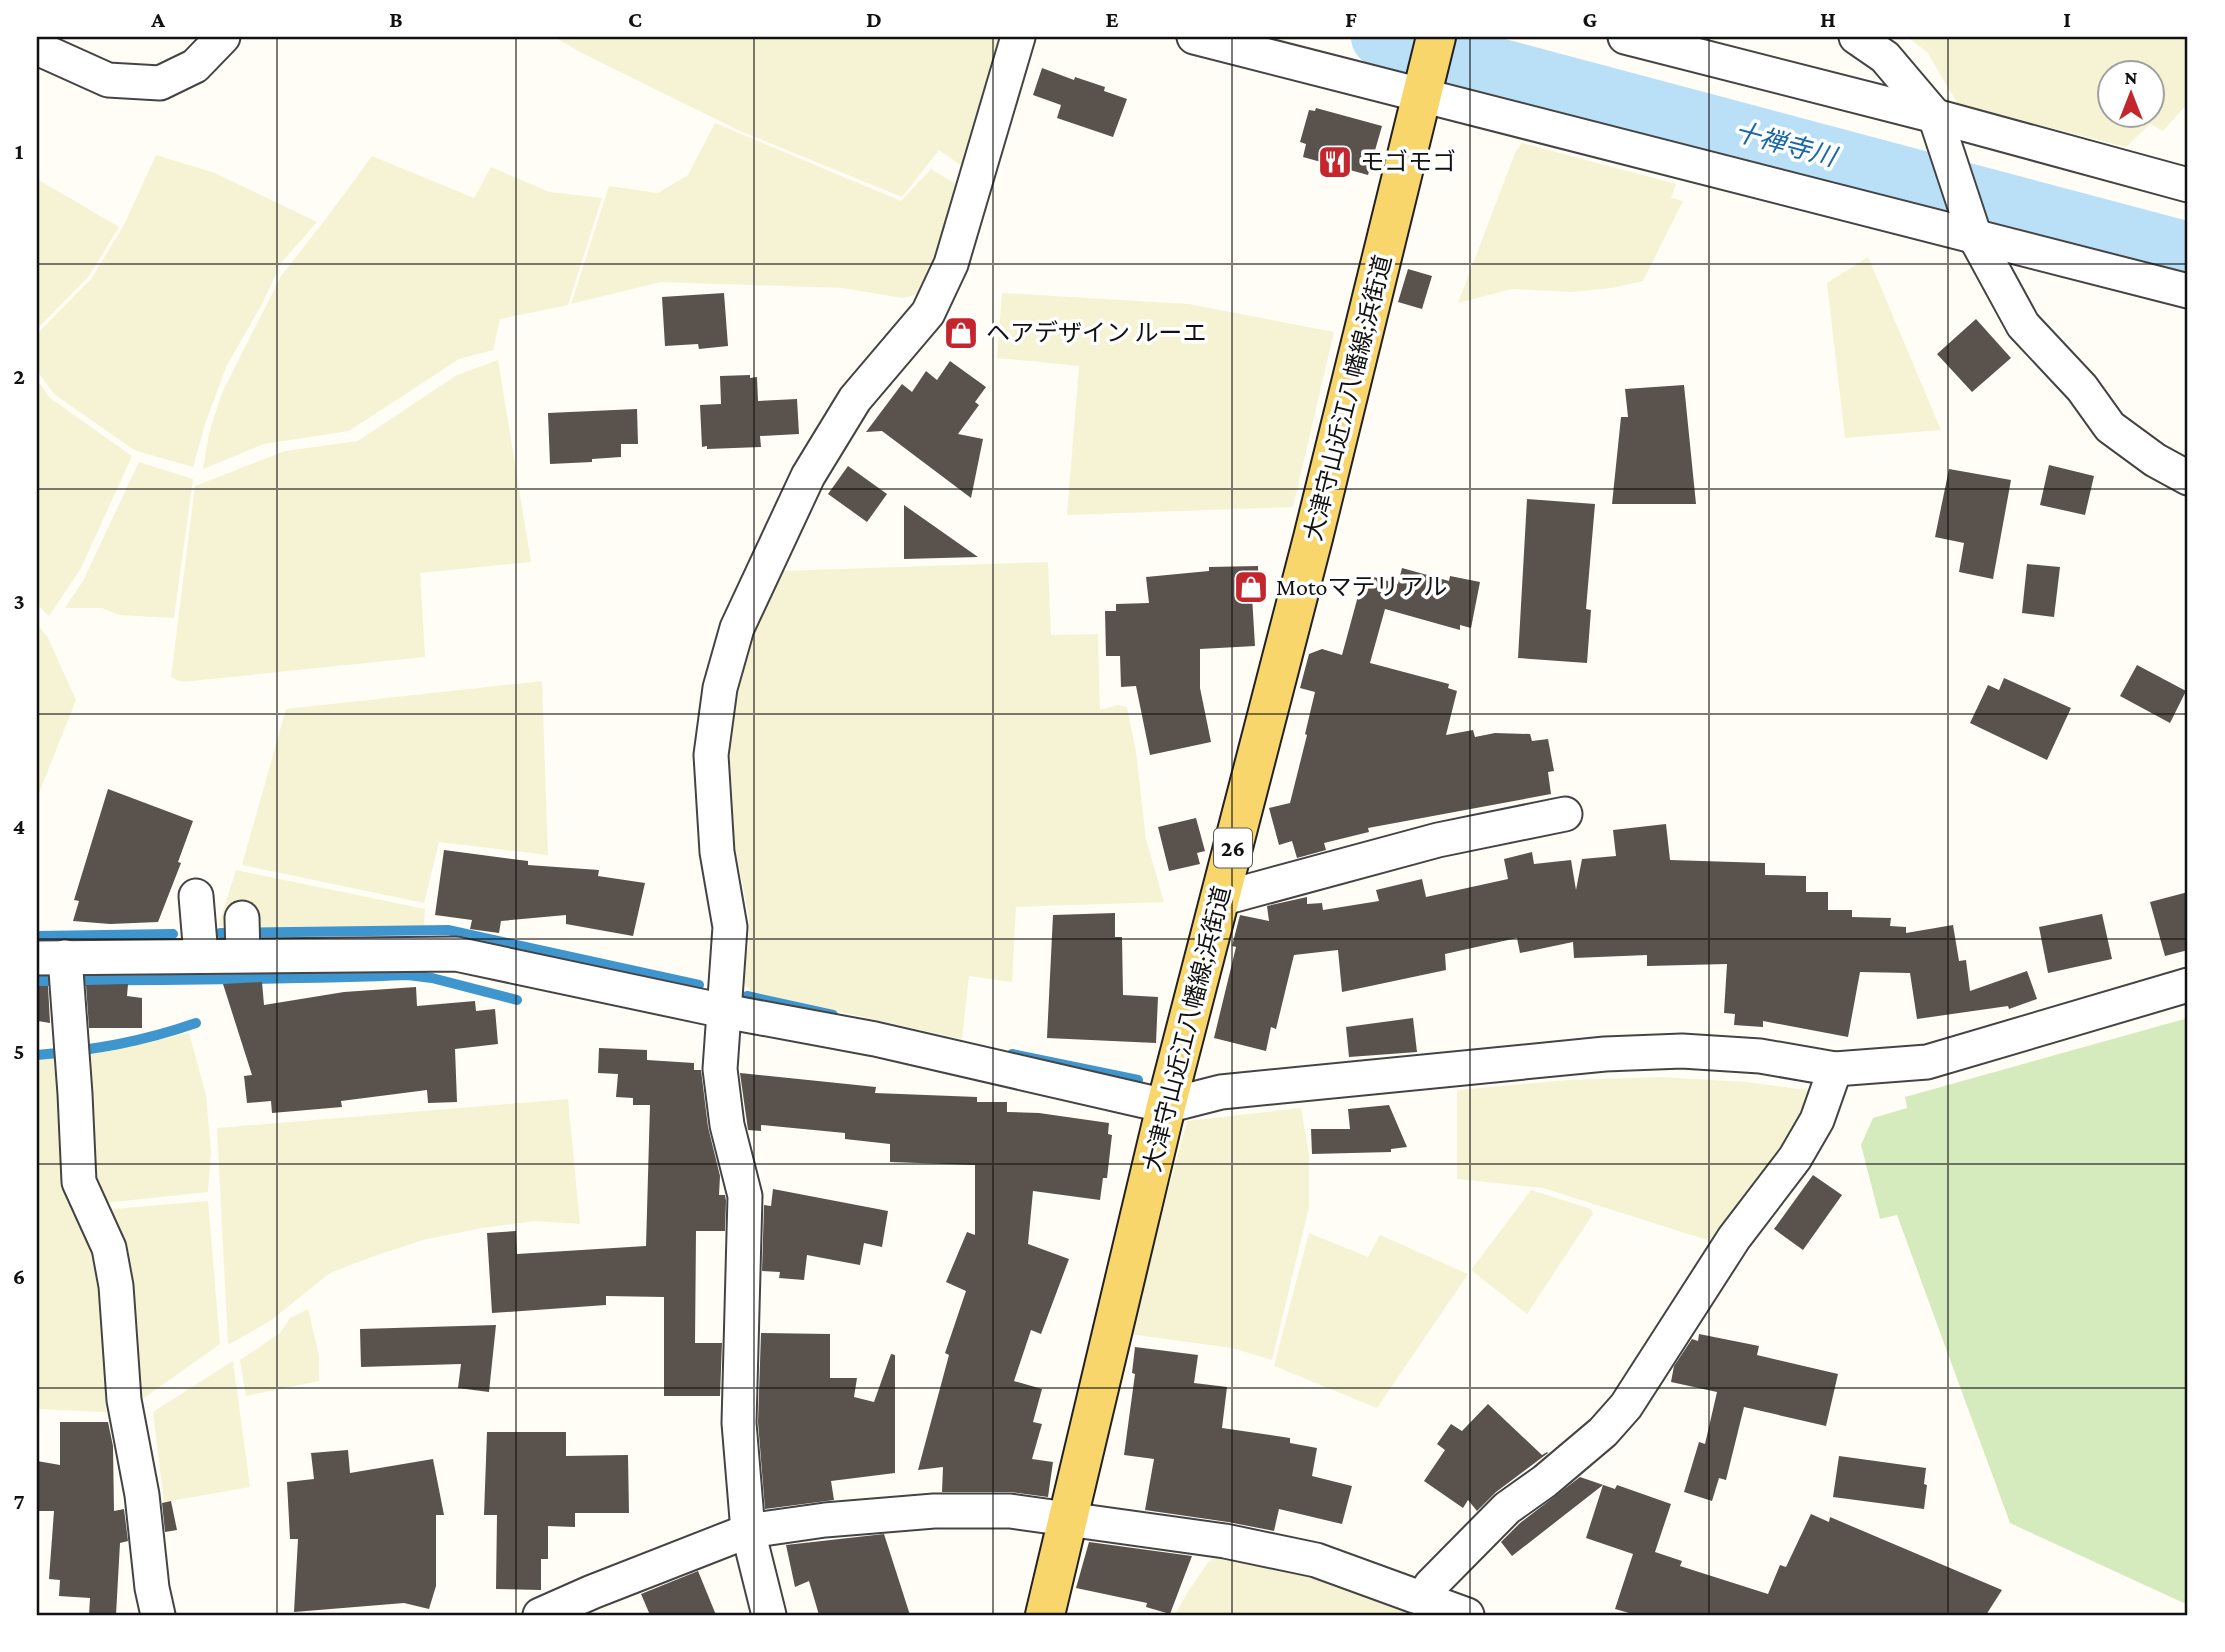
<svg xmlns="http://www.w3.org/2000/svg" width="2225" height="1652" viewBox="0 0 2225 1652" font-family="'Crimson Pro','Noto Sans JP',serif">
	<rect width="100%" height="100%" fill="#fffdf5"/>
	<!-- farmland -->
	<g fill="#f6f3d4" fill-rule="evenodd">
		<polygon points="554,37 1003,37 962,166 939,150 902,197 740,131 582,53"/>
		<path d="M1907 37H2188V103L2163 131 2150 124 2126 147 1958 104 1927 52ZM2110 74H2152V116H2110Z"/>
		<polygon points="715,123 901,201 931,169 959,186 927,287 915,295 903,298 842,288 661,282 571,304 609,186 658,193 688,175"/>
		<polygon points="1522,143 1676,184 1671,198 1683,201 1643,281 1612,288 1571,292 1512,289 1458,303 1515,153"/>
		<polygon points="156,155 215,173 317,222 281,263 262,304 226,367 205,424 193,467 134,450 54,394 37,371 37,334 91,279 124,225"/>
		<polygon points="372,156 474,198 491,167 549,192 602,198 568,305 500,319 493,350 459,359 349,431 264,444 203,469 209,433 222,393 281,276 328,216"/>
		<polygon points="37,179 119,227 89,276 37,329"/>
		<polygon points="1868,257 1941,430 1845,438 1827,283"/>
		<polygon points="1002,293 1189,304 1334,332 1293,507 1067,515 1079,366 997,358"/>
		<polygon points="498,360 531,562 420,573 425,657 182,682 171,677 195,486 285,451 358,441 457,375"/>
		<polygon points="37,380 50,398 132,456 81,568 49,616 37,604"/>
		<polygon points="139,462 193,479 174,618 119,615 102,608 65,608 83,581"/>
		<polygon points="1048,562 1051,635 1098,634 1100,710 1118,705 1127,707 1136,752 1146,839 1164,902 1016,907 1012,982 969,976 962,1039 751,992 739,976 749,944 749,918 727,806 726,742 740,668 763,607 781,571"/>
		<polygon points="37,624 48,638 76,700 37,798"/>
		<polygon points="542,681 548,855 439,842 424,903 242,865 286,709"/>
		<polygon points="236,870 425,909 424,927 253,930 218,926"/>
		<polygon points="189,1033 206,1095 211,1152 208,1192 104,1203 92,1184 86,1054"/>
		<polygon points="64,1058 64,1162 73,1214 95,1243 102,1299 106,1412 37,1409 37,1059"/>
		<polygon points="1662,1077 1746,1082 1822,1092 1723,1245 1543,1188 1457,1179 1457,1090 1568,1080"/>
		<polygon points="568,1099 580,1224 534,1221 482,1228 423,1240 374,1256 330,1273 270,1321 228,1345 217,1128"/>
		<polygon points="1301,1108 1309,1154 1309,1207 1272,1360 1232,1348 1129,1334 1187,1121"/>
		<polygon points="1531,1190 1591,1209 1593,1214 1527,1314 1471,1270"/>
		<polygon points="208,1201 220,1344 134,1405 102,1210"/>
		<polygon points="1309,1233 1368,1257 1380,1235 1468,1274 1377,1408 1274,1366"/>
		<polygon points="308,1309 319,1355 319,1381 246,1396 240,1360 280,1333 290,1318"/>
		<polygon points="233,1361 250,1487 164,1502 153,1412"/>
		<polygon points="1226,1554 1318,1576 1435,1615 1175,1615 1187,1593 1209,1561"/>
	</g>
	<!-- green -->
	<polygon fill="#d5ebbd" points="2188,1018 2188,1599 2186,1604 2010,1523 1897,1215 1880,1219 1861,1145 1873,1118 1907,1108 1905,1097"/>
	<g fill="none" stroke-linecap="round" stroke-linejoin="round">
		<!-- stream -->
		<g stroke="#3f96cf" stroke-width="10">
			<polyline points="220,933 448,930 699,985"/>
			<polyline points="37,936 173,934"/>
			<path d="M37 981C161 980 284 980 408 975L432 978 517 1000"/>
			<polyline points="747,996 833,1015"/>
			<polyline points="1012,1054 1138,1080"/>
			<path d="M37 1055C95 1050 141 1042 196 1023"/>
		</g>
		<!-- river -->
		<polyline stroke="#b9e0f7" stroke-width="60" points="1381,37 2188,252"/>
	</g>
	<!-- building -->
	<g fill="#5a524d">
		<polygon points="1042,68 1074,80 1075,77 1105,87 1104,91 1127,99 1113,137 1057,118 1061,105 1033,95"/>
		<polygon points="1316,108 1382,126 1368,175 1303,157 1306,144 1300,142 1309,110 1315,111"/>
		<polygon points="1408,269 1432,276 1422,309 1398,302"/>
		<polygon points="724,293 728,346 699,349 698,344 665,346 662,297"/>
		<polygon points="1976,319 2011,358 1972,392 1937,354"/>
		<polygon points="950,361 986,387 975,402 979,405 958,434 983,439 971,498 882,431 866,432 902,384 912,392 926,371 937,380"/>
		<polygon points="750,375 750,378 757,377 758,401 797,399 799,434 760,436 761,447 707,449 707,446 702,447 700,405 721,404 720,376"/>
		<polygon points="1684,385 1696,504 1612,504 1621,417 1628,417 1625,389"/>
		<polygon points="637,409 638,444 621,444 621,457 592,459 592,462 550,464 548,413"/>
		<polygon points="2049,465 2094,476 2085,515 2040,505"/>
		<polygon points="848,466 887,494 867,522 828,494"/>
		<polygon points="1949,469 2011,480 1993,579 1959,572 1964,543 1935,537"/>
		<polygon points="1527,499 1595,504 1586,609 1591,610 1587,663 1518,658"/>
		<polygon points="904,505 978,557 904,559"/>
		<polygon points="2027,564 2060,567 2054,617 2022,613"/>
		<polygon points="1258,566 1259,596 1252,596 1255,646 1200,649 1200,688 1211,742 1150,755 1136,686 1121,687 1120,656 1106,656 1105,611 1116,611 1116,604 1149,603 1146,577 1209,571 1209,567"/>
		<polygon points="1402,568 1449,581 1450,576 1480,582 1471,628 1460,625 1460,630 1385,609 1370,663 1449,684 1448,688 1457,691 1446,735 1473,730 1475,737 1495,733 1530,734 1532,741 1548,739 1554,771 1548,772 1551,794 1368,828 1369,832 1324,843 1326,850 1297,858 1292,841 1279,845 1269,808 1290,803 1307,735 1305,734 1315,692 1300,688 1309,654 1322,649 1342,655 1364,574 1398,584"/>
		<polygon points="2137,665 2186,691 2170,723 2120,696"/>
		<polygon points="2004,678 2071,708 2047,760 1970,723 1988,685 1999,690"/>
		<polygon points="108,789 193,821 178,862 181,863 158,922 110,924 73,921 79,901 74,900"/>
		<polygon points="1196,818 1205,851 1197,853 1200,864 1169,871 1158,827"/>
		<polygon points="1666,824 1670,860 1765,863 1765,875 1806,876 1806,892 1828,892 1828,910 1852,910 1852,917 1891,918 1890,926 1906,927 1906,933 1953,925 1959,961 1966,960 1970,991 2027,971 2037,999 2009,1009 2008,1006 1917,1019 1910,973 1860,972 1848,1037 1763,1021 1763,1027 1734,1025 1735,1014 1724,1013 1727,964 1647,966 1647,955 1574,958 1573,942 1520,953 1517,938 1445,954 1446,970 1342,992 1338,950 1294,955 1276,1029 1271,1027 1266,1051 1214,1038 1236,947 1232,946 1240,915 1269,921 1267,906 1307,897 1307,904 1322,903 1323,910 1379,901 1376,890 1422,879 1426,897 1508,879 1504,859 1532,852 1534,864 1571,860 1576,890 1582,859 1616,856 1613,830"/>
		<polygon points="444,850 528,861 528,865 599,870 598,876 645,883 633,936 566,924 566,915 501,921 499,933 470,929 472,920 435,915"/>
		<polygon points="2188,892 2188,950 2165,956 2150,902"/>
		<polygon points="1115,913 1115,937 1122,937 1123,995 1158,997 1156,1043 1047,1038 1053,915"/>
		<polygon points="2102,914 2112,959 2048,973 2039,927"/>
		<polygon points="262,982 264,1005 344,992 416,987 417,1006 475,1001 476,1011 495,1009 498,1044 455,1049 457,1102 428,1103 427,1090 341,1101 342,1107 272,1113 271,1101 247,1103 244,1076 252,1075 223,984"/>
		<polygon points="128,984 127,996 142,998 142,1028 89,1028 86,985"/>
		<polygon points="37,986 48,986 50,1023 38,1021"/>
		<polygon points="1413,1018 1417,1052 1349,1057 1346,1027"/>
		<polygon points="599,1048 647,1050 647,1060 694,1063 694,1070 701,1070 708,1127 720,1176 719,1195 725,1195 726,1201 725,1231 696,1231 695,1343 722,1343 720,1396 664,1396 664,1297 606,1296 606,1305 492,1313 487,1233 516,1231 517,1254 646,1246 650,1105 633,1105 633,1098 616,1097 618,1074 598,1073"/>
		<polygon points="740,1073 876,1087 875,1093 977,1097 977,1102 1007,1102 1007,1112 1039,1113 1109,1123 1108,1134 1112,1135 1107,1178 1103,1178 1100,1200 1033,1191 1028,1244 1069,1259 1041,1334 1031,1330 1014,1381 1042,1389 1033,1422 1042,1424 1032,1459 1053,1462 1048,1497 1010,1492 942,1492 943,1467 918,1470 949,1355 945,1353 966,1291 946,1282 967,1232 975,1235 975,1165 890,1162 890,1144 845,1139 845,1133 761,1125 761,1131 748,1130"/>
		<polygon points="1389,1105 1407,1147 1391,1149 1391,1152 1312,1154 1311,1129 1350,1129 1348,1109"/>
		<polygon points="1813,1175 1842,1195 1803,1250 1774,1229"/>
		<polygon points="773,1189 888,1211 882,1247 864,1243 860,1265 807,1255 804,1280 779,1278 780,1272 762,1271 764,1205 771,1206"/>
		<polygon points="496,1325 489,1392 458,1388 461,1364 361,1367 360,1329"/>
		<polygon points="761,1333 830,1334 830,1378 857,1378 854,1397 874,1402 891,1354 895,1355 895,1473 831,1481 834,1500 765,1509 758,1422"/>
		<polygon points="1699,1334 1759,1346 1757,1355 1838,1374 1826,1426 1744,1407 1726,1480 1719,1478 1712,1501 1684,1492 1699,1442 1705,1444 1717,1392 1671,1382 1674,1366 1692,1339 1698,1341"/>
		<polygon points="1135,1347 1198,1355 1194,1383 1227,1387 1222,1428 1290,1438 1290,1443 1317,1448 1312,1476 1352,1486 1342,1524 1279,1509 1274,1531 1228,1522 1145,1510 1154,1459 1124,1455 1135,1374 1132,1373"/>
		<polygon points="1488,1404 1542,1455 1547,1452 1548,1453 1496,1492 1477,1511 1468,1500 1463,1508 1424,1481 1445,1450 1437,1444 1451,1424 1462,1431"/>
		<polygon points="60,1422 108,1422 113,1446 114,1511 124,1509 128,1541 120,1543 116,1615 89,1615 90,1598 59,1596 60,1580 49,1579 54,1511 37,1511 37,1461 60,1465"/>
		<polygon points="487,1432 566,1432 566,1456 628,1455 629,1513 575,1513 575,1527 548,1526 548,1559 541,1559 541,1590 496,1589 497,1515 484,1515"/>
		<polygon points="348,1450 350,1473 433,1459 444,1515 436,1515 436,1586 429,1609 404,1603 294,1612 298,1539 290,1539 287,1482 314,1479 311,1453"/>
		<polygon points="1839,1456 1926,1468 1924,1484 1927,1485 1924,1509 1833,1497"/>
		<polygon points="1580,1477 1615,1489 1617,1485 1671,1504 1655,1552 1682,1561 1680,1566 1768,1594 1780,1565 1786,1567 1811,1514 1829,1522 1830,1517 2002,1590 1986,1615 1636,1615 1615,1609 1633,1554 1586,1538 1603,1485 1512,1556 1501,1542 1520,1523"/>
		<polygon points="171,1501 177,1530 165,1532 162,1503"/>
		<polygon points="884,1534 910,1615 819,1615 809,1581 795,1587 786,1545"/>
		<polygon points="1089,1542 1192,1556 1170,1614 1146,1607 1147,1603 1076,1588"/>
		<polygon points="698,1571 716,1615 650,1615 641,1594"/>
	</g>
	<g fill="none" stroke-linecap="round" stroke-linejoin="round">
		<!-- minor casing -->
		<g stroke="#444" stroke-width="37">
			<g id="minor">
				<polyline points="1194,37 2188,291"/>
				<polyline points="1625,37 1935,116 2188,185"/>
				<polyline points="1856,37 1885,57 1935,116 1975,237 2023,325 2082,388 2110,427 2155,460 2188,478"/>
				<polyline points="37,48 108,80 160,83 195,66 223,37"/>
				<polyline points="196,896 201,956"/>
				<polyline points="1220,899 1438,840 1565,814"/>
				<polyline points="242,918 243,955"/>
				<polyline points="65,957 75,1094 79,1182 109,1248 116,1286 124,1400 142,1495 152,1588 158,1615"/>
				<polyline points="37,958 456,954 724,1011 875,1039 1166,1106 1221,1092 1605,1054 1682,1051 1760,1056 1835,1069 1927,1062 2188,985"/>
				<polyline points="1423,1599 1431,1585 1507,1508 1545,1481 1603,1432 1626,1406 1734,1238 1795,1158 1817,1120 1835,1069"/>
				<polyline points="540,1615 592,1592 748,1531 825,1520 934,1511 1010,1511 1225,1541 1316,1560 1467,1615"/>
				<polyline points="769,1615 748,1531 739,1423 745,1196 727,1125 720,1069 730,927 717,852 711,755 720,688 737,628 808,476 855,399 928,313 951,264 1018,37"/>
			</g>
		</g>
		<!-- major casing -->
		<g stroke="#222" stroke-width="42">
			<polyline id="major" points="1045,1615 1166,1106 1313,538 1436,37"/>
		</g>
		<!-- minor -->
		<use href="#minor" stroke="#fff" stroke-width="33"/>
		<!-- major -->
		<use href="#major" stroke="#f9d66b" stroke-width="38"/>
	</g>
	<!-- grid -->
	<path fill="none" stroke="#111" stroke-width="2" stroke-opacity="0.55" d="M277 37V1615M516 37V1615M754 37V1615M993 37V1615M1232 37V1615M1470 37V1615M1709 37V1615M1948 37V1615M37 264H2188M37 489H2188M37 714H2188M37 939H2188M37 1164H2188M37 1388H2188"/>
	<!-- icons -->
	<defs>
		<g id="restaurant-square" transform="scale(1.75)"><rect x="-9" y="-9" width="18" height="18" rx="4" fill="#c4262e" stroke="#fff"/><path d="M-5-6h1v4h1v-4h1v4h1v-4h1v5L-1.5 .5V6h-2V.5L-5-1ZM5-6V6H3V1.5H1.5Q1.5-4 5-6Z" fill="#fff"/></g>
		<g id="shop-square" transform="scale(1.75)"><rect x="-9" y="-9" width="18" height="18" rx="4" fill="#c4262e" stroke="#fff"/><path d="M-5-2.5h2.3a2.7 3.5 0 0 1 5.4 0H5L5.5 6h-11ZM-1.5-2.5h3a1.5 2.3 0 0 0-3 0Z" fill="#fff"/></g>
	</defs>
	<g fill-rule="evenodd">
		<use href="#restaurant-square" x="1335" y="162"/>
		<use href="#shop-square" x="961" y="333"/>
		<use href="#shop-square" x="1251" y="587"/>
	</g>
	<g text-anchor="middle" stroke-width="7" stroke-linejoin="round" paint-order="stroke">
		<!-- shield labels -->
		<rect fill="#fff" stroke="#585858" stroke-width="2" x="1214" y="828.5" width="38" height="39" rx="5"/>
		<g font-size="23" font-weight="bold" fill="#111">
			<text x="1233" y="856">26</text>
		</g>
		<!-- poi labels -->
		<g font-size="24" fill="#111" stroke="#fff" text-anchor="start">
			<text x="1360" y="170">モゴモゴ</text>
			<text x="986" y="341">ヘアデザイン ルーエ</text>
			<text x="1276" y="595">Motoマテリアル</text>
		</g>
		<!-- street labels -->
		<g font-size="24" fill="#111" stroke="#fff">
			<text transform="translate(1348 398) rotate(-76)" y="8">大津守山近江八幡線;浜街道</text>
			<text transform="translate(1187 1029) rotate(-76)" y="8">大津守山近江八幡線;浜街道</text>
		</g>
		<!-- water labels -->
		<g font-size="26" font-style="italic" fill="#1768a6" stroke="#fff">
			<text transform="translate(1785 144) rotate(15)" y="9">十禅寺川</text>
		</g>
	</g>
	<!-- border -->
	<rect width="2225" height="1652" fill="none" stroke="#ffffff" stroke-width="77"/>
	<!-- north arrow -->
	<g transform="translate(2131 94)"><circle r="33" fill="#ffffff" stroke="#a0a0a0" stroke-width="2"/>
	<path d="M0-5L12 26L0 18L-12 26Z" fill="#c4262e"/>
	<text y="-10" font-size="19" font-weight="bold" text-anchor="middle" fill="#111111">N</text>
	</g>
	<rect x="38" y="38" width="2148" height="1576" fill="none" stroke="#111" stroke-width="2.5"/>
	<g font-size="23" text-anchor="middle" font-weight="bold" fill="#111">
		<text x="158" y="27">A</text>
		<text x="396" y="27">B</text>
		<text x="635" y="27">C</text>
		<text x="874" y="27">D</text>
		<text x="1112" y="27">E</text>
		<text x="1351" y="27">F</text>
		<text x="1590" y="27">G</text>
		<text x="1828" y="27">H</text>
		<text x="2067" y="27">I</text>
		<text x="19" y="159">1</text>
		<text x="19" y="384">2</text>
		<text x="19" y="609">3</text>
		<text x="19" y="834">4</text>
		<text x="19" y="1059">5</text>
		<text x="19" y="1284">6</text>
		<text x="19" y="1509">7</text>
	</g>
</svg>
